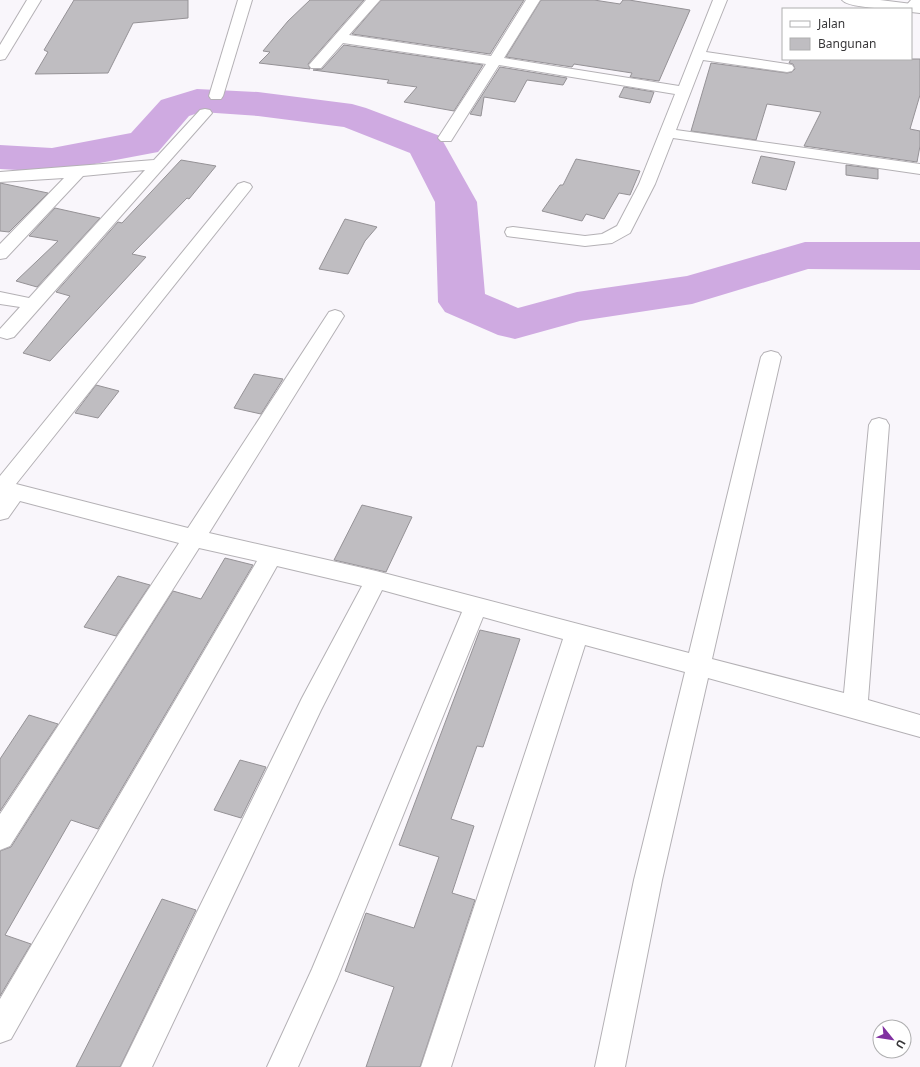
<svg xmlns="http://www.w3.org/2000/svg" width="920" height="1067" viewBox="0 0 920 1067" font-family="'Noto Sans',sans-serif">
	<rect width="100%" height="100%" fill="#f9f6fb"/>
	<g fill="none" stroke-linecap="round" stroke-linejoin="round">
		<!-- river -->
		<polygon fill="#cfaae1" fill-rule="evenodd" points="197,89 258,92 352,104 366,108 440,136 477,202 485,294 518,308 577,292 687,276 805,242 920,242 920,270 808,269 692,304 580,321 515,339 498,335 445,312 438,302 435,202 410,153 344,127 258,116 201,112 189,116 158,152 52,172 0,169 0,145 52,148 131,133 161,100"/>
	</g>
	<!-- building -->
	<g fill="#bfbdc1" stroke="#959296">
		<polygon points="74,0 188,0 188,18 133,23 108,73 35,74 48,52 44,50"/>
		<polygon points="310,0 364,0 308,64 310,69 259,63 270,52 263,51 288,21"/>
		<polygon points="381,0 524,0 490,54 352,34"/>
		<polygon points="541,0 594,0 620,4 623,0 629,0 690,10 659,81 630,77 632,73 574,64 572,67 506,57"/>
		<polygon points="344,45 483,65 454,111 404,102 417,87 387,83 389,80 313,70 322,69"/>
		<polygon points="791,59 920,59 920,95 910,129 920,131 920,146 917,162 804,146 821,112 767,104 756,140 691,131 711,63 787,73 792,72 795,69 793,64 789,63"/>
		<polygon points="500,67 567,78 563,85 527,80 515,102 484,97 481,116 470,114"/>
		<polygon points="624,87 654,92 650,103 619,97"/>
		<polygon points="761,156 795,162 786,190 752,183"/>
		<polygon points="576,159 640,171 630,195 619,193 604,219 586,214 582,221 542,211 560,185 563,185"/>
		<polygon points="181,160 216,166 189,199 187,198 132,254 146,257 50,361 23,353 70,296 56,292 118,222 122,223"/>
		<polygon points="846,165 878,169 878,179 846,175"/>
		<polygon points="0,183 48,193 9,232 0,231"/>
		<polygon points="55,208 100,218 37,287 16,281 58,241 29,236"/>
		<polygon points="345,219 377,227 365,241 348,274 319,269"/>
		<polygon points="254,374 283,379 261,414 234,408"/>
		<polygon points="96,385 119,391 98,418 75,413"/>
		<polygon points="362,505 412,517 386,572 334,560"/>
		<polygon points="225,558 253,565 98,829 71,820 5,935 31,944 0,996 0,851 11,847 173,591 201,599"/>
		<polygon points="118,576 150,585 116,636 84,627"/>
		<polygon points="480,630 520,639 483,747 477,746 451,819 474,826 452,893 475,900 420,1067 366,1067 394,987 345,971 366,913 414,928 439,857 399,845"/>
		<polygon points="29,715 58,724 0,811 0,759"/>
		<polygon points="240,760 266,767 241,818 214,810"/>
		<polygon points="162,899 196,910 120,1067 76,1067"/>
	</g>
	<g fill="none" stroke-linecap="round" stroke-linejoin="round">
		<!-- street casing -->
		<g stroke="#b4b1b5" stroke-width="2">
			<g id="street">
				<polygon points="238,0 252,0 223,96 221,99 211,99 209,96"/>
				<polygon points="366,0 380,0 349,35 491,56 526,0 540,0 504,58 679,86 713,0 727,0 706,52 787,64 792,65 794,68 792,71 787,72 703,60 676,130 920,164 920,174 673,138 655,184 630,233 612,243 585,246 507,236 505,232 507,228 513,227 585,236 602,234 617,226 639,184 675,94 499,65 451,141 441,141 438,138 486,64 343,43 321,68 311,68 309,65"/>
				<polygon points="911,0 920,0 920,6 916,11 911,12 911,9 904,8"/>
				<polygon points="205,109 210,110 212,113 14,337 7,339 0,337 0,329 20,307 0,304 0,292 29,298 145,170 83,176 6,258 0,259 0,244 64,178 0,182 0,172 154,160 200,110"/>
				<polygon points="244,182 250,184 252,187 250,190 16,484 188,528 329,312 335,310 341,312 344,316 209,533 376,571 689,653 761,357 764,353 771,351 778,353 781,357 712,659 844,693 869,425 872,420 879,418 886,420 889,425 868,700 920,715 920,737 708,678 662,880 625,1067 595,1067 634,880 685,672 585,645 451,1067 421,1067 563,639 483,617 337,979 298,1067 267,1067 312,969 462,612 382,590 321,710 152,1067 121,1067 302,698 362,586 277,566 11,1039 0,1043 0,999 257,561 199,548 10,846 0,850 0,814 179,543 20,501 8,518 0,520 0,476 238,184"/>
			</g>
		</g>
		<!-- secondary casing -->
		<g stroke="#b4b1b5" stroke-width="2">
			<g id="secondary">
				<polygon points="27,0 41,0 7,56 5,59 0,60 0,45"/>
				<path d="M842 0H880L920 5V13L911 12V9C899 9 849 9 842 0Z"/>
			</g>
		</g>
		<!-- street -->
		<use href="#street" fill="#fff" fill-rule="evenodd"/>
		<!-- secondary -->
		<use href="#secondary" fill="#fff" fill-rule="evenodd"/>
	</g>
	<!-- legend -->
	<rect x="782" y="8" width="130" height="52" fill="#ffffff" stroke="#afafb0"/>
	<rect x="790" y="21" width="20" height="6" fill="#ffffff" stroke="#afafb0"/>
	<text x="818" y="28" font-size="12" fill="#383739">Jalan</text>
	<rect x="790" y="38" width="20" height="12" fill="#bfbdc1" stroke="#afafb0"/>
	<text x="818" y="48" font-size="12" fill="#383739">Bangunan</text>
	<!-- north arrow -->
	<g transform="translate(892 1039) rotate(120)"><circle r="19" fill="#ffffff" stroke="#afafb0"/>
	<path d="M0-3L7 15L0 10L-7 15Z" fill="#8030a0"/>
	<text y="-6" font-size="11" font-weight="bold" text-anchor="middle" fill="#383739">U</text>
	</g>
</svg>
